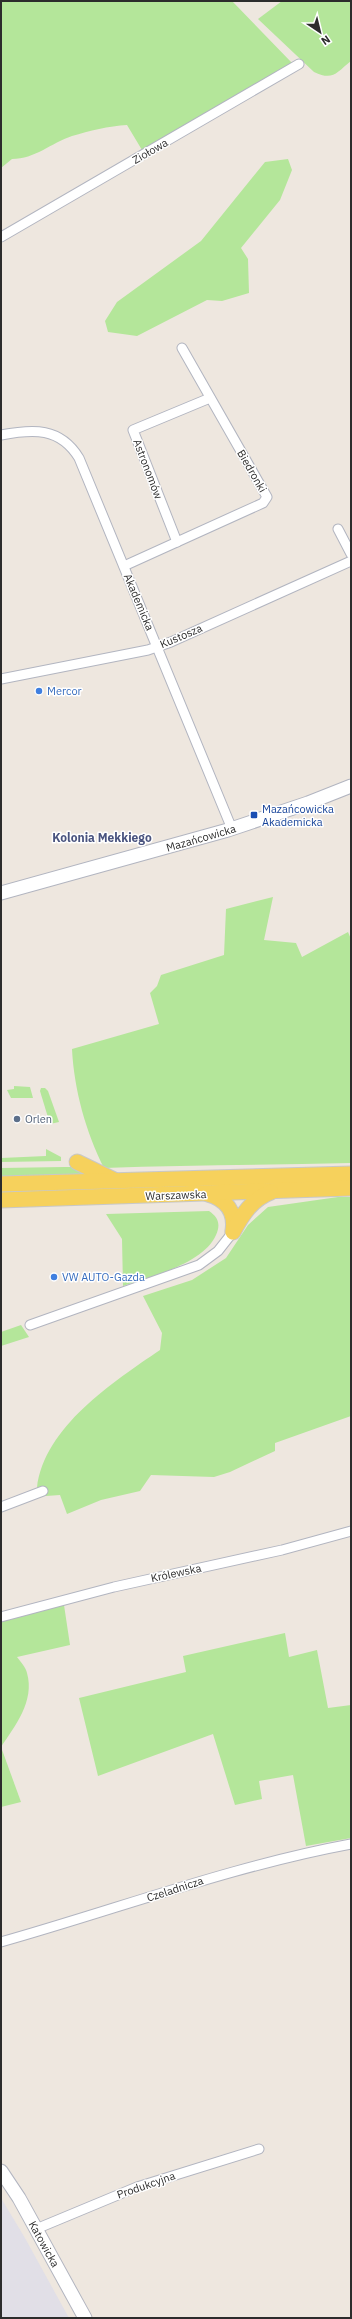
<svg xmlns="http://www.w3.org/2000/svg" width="352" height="2319" viewBox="0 0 352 2319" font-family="'IBM Plex Sans',sans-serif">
	<rect width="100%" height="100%" fill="#eee7df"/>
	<!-- industrial -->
	<polygon fill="#e1dfe7" points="1,2198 25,2238 69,2318 1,2318"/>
	<!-- green -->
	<g fill="#b4e69a">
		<path d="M1 1H232L292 63 142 150 127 125C109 126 89 131 72 136 51 143 35 159 12 159L1 168Z"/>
		<path d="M282 1H351V61C336 73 333 81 314 72L258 19Z"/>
		<polygon points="288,159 292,170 280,200 241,248 248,259 249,293 222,301 207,300 137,336 108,332 105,321 117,302 201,241 265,162"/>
		<path d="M273 897 264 940 296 943 302 957 348 932 351 939V1163C268 1165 186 1165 104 1168 86 1132 74 1090 72 1049L159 1024 150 993 157 986 161 975 224 955 226 909Z"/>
		<polygon points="14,1086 30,1087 33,1098 11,1098 7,1090 14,1089"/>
		<polygon points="41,1088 45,1088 48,1091 59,1122 50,1124 40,1091"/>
		<polygon points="46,1149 61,1157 61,1161 1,1162 1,1158 46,1156"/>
		<polygon points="64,1167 74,1167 95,1175 1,1179 1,1168"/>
		<path d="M338 1197H351V1416L275 1443V1451L230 1472 214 1477 151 1475 140 1491 101 1500 67 1514 60 1495 46 1496 37 1488C44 1427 113 1382 160 1350L162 1333 143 1296 192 1280 226 1258 248 1225 268 1207Z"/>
		<path d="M209 1211C218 1217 221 1224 216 1235 203 1264 152 1276 123 1286L122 1239 106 1214Z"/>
		<polygon points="21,1325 29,1337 1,1346 1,1332"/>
		<path d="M64 1605 70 1645 17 1657C21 1662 26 1668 27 1673 35 1701 15 1726 1 1747V1622Z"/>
		<polygon points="285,1633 289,1657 317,1650 328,1708 351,1705 351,1838 306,1846 293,1775 259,1781 262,1799 235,1805 213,1734 98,1776 79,1698 186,1672 183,1656"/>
		<polygon points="1,1747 21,1802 1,1807"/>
	</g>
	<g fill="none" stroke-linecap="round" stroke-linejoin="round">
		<!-- street casing -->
		<g stroke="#b2b5c0" stroke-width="11">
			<g id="street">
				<polyline points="1,237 299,64"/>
				<path d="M1 435C33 429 60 427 79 458L232 829"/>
				<polyline points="338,529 351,554"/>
				<polyline points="177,542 133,430 210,398"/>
				<polyline points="124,566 263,503 267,497 182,348"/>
				<polyline points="1,679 148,650 171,642 351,561"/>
				<polyline points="30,1325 199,1265 218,1251 233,1232"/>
				<polyline points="1,1507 43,1491"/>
				<polyline points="1,1617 114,1587 282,1550 351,1531"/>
				<path d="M1 1942C118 1909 232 1866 351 1844"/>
				<polyline points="36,2229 137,2187 259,2149"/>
			</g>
		</g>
		<!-- secondary casing -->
		<g stroke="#b2b5c0" stroke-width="15">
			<g id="secondary">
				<polyline points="1,893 228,830 308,803 351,786"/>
				<polyline points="1,2171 19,2198 85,2318"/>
			</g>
		</g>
		<!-- primary casing -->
		<g stroke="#c8c8c8" stroke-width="17">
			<g id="primary">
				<polyline points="77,1162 114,1180"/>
				<polyline points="1,1184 351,1174"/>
				<path d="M208 1194C226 1199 236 1212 233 1231"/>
				<polyline points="1,1200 351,1188"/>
				<path d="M233 1232C242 1215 252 1199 271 1192"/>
			</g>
		</g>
		<!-- street -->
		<use href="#street" stroke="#fff" stroke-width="9"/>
		<!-- secondary -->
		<use href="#secondary" stroke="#fff" stroke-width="13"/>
		<!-- primary -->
		<use href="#primary" stroke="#f6d15c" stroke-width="15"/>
	</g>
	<!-- markers -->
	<g fill="#3f7fe0" stroke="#fff" stroke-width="1.5">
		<circle cx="39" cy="691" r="4"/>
		<circle cx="54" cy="1277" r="4"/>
	</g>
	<rect fill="#1a4fb4" stroke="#fff" stroke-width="1.5" x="250" y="811" width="8" height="8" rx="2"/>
	<circle fill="#5c6f8a" stroke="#fff" stroke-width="1.5" cx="17" cy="1119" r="4"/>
	<g text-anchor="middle" stroke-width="3" stroke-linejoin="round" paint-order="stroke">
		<!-- street labels -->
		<g font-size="11" fill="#2c2c2c" stroke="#fff">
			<text transform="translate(150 151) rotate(-30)" y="4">Ziołowa</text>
			<text transform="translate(148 469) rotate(69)" y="4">Astronomów</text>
			<text transform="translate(252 471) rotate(60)" y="4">Biedronki</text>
			<text transform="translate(139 602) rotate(67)" y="4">Akademicka</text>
			<text transform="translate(181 636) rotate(-23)" y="4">Kustosza</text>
			<text transform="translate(201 838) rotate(-16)" y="4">Mazańcowicka</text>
			<text transform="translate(176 1195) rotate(-2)" y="4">Warszawska</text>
			<text transform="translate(176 1573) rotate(-12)" y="4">Królewska</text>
			<text transform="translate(175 1889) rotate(-18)" y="4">Czeladnicza</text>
			<text transform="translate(146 2185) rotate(-19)" y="4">Produkcyjna</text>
			<text transform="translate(44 2244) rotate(61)" y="4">Katowicka</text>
		</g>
		<!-- shop labels -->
		<g font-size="11" fill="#366cbe" stroke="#fff" text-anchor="start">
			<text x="47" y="695">Mercor</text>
			<text x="62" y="1281">VW AUTO-Gazda</text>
		</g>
		<!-- transit labels -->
		<g font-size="11" fill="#164399" stroke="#fff" text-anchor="start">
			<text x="262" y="813">Mazańcowicka<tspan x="262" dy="13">Akademicka</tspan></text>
		</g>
		<!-- service labels -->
		<g font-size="11" fill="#4e5e75" stroke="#fff" text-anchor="start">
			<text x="25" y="1123">Orlen</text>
		</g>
		<!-- neighbourhood labels -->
		<g font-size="12" font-weight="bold" fill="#4a547f" stroke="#fff">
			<text x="102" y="842">Kolonia Mekkiego</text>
		</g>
	</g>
	<!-- border -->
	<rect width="352" height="2319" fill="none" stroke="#2c2c2c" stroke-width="4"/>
	<!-- north arrow -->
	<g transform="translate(320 32) rotate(145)" stroke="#ffffff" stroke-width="3" paint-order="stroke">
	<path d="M0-3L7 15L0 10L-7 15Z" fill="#2c2c2c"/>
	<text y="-6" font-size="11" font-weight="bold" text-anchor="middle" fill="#2c2c2c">N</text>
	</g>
</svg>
